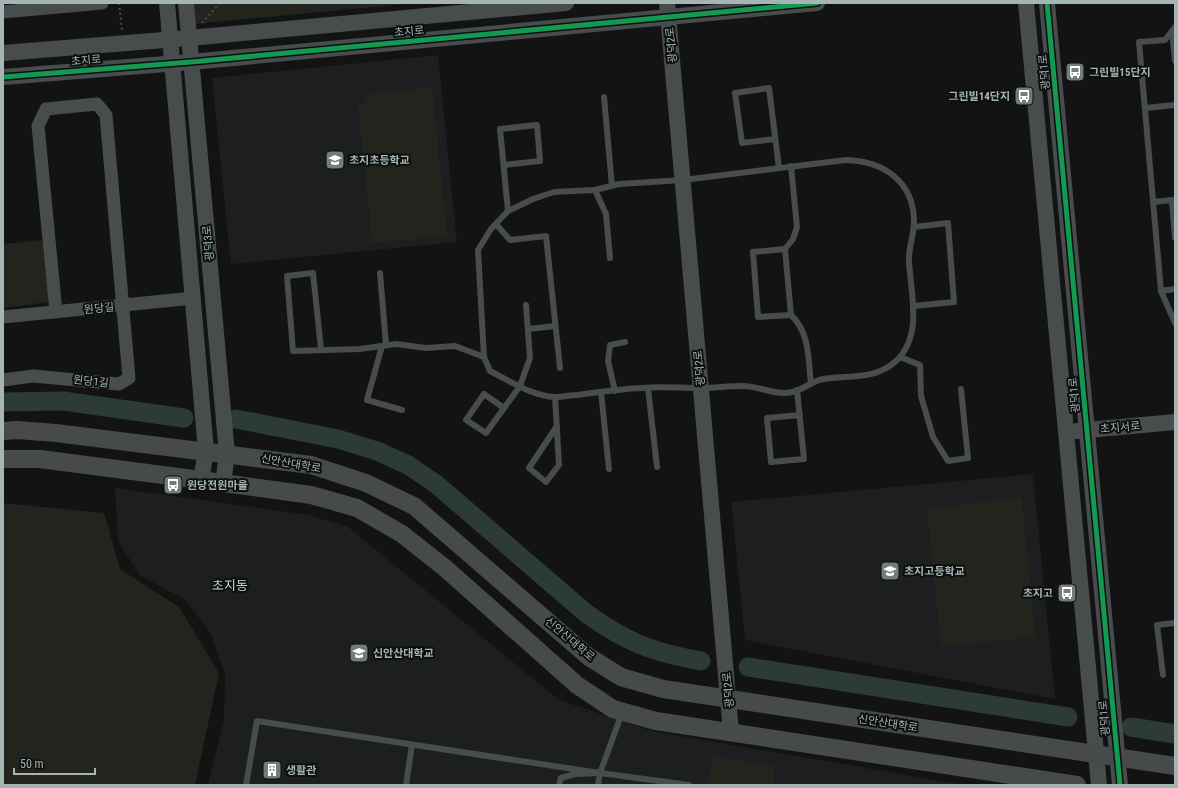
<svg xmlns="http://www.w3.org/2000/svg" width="1178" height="788" viewBox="0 0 1178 788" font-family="'Roboto Condensed','Noto Sans KR',sans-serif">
	<rect width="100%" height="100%" fill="#131313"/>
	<!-- built -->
	<g fill="#1d1e1f">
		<polygon points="438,55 457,242 231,264 212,78"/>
		<polygon points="1033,474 1055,699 745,640 731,502"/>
		<polygon points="115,488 309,515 348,527 559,700 652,731 964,785 208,785 224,721 225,674 210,632 185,600 140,575 118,541"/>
	</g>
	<!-- green -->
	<g fill="#22241d">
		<polygon points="191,3 416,3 193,24"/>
		<polygon points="432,87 447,236 372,243 358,104 367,103 366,94"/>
		<polygon points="42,240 49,302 3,308 3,244"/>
		<polygon points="1022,498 1035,637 941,647 927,508"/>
		<polygon points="3,503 104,513 120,569 179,607 219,673 195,785 3,785"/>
		<polygon points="712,756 776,766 773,785 708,785"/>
	</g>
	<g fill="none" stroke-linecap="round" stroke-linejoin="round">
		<!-- river -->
		<g stroke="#2c3b35" stroke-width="19">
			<polyline points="3,402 63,401 184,418"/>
			<path d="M236 419 338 439 377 451 408 465 436 484 587 614C628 643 652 652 701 661"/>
			<polyline points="748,667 1068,717"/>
			<polyline points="1131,727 1175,734"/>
		</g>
		<!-- path -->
		<g stroke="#494e4d" stroke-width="2" stroke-dasharray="2 3" stroke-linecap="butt">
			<polyline points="119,3 122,30"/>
			<polyline points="202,23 220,3"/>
		</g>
		<!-- service -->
		<g stroke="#474c4c" stroke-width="6">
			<polyline points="1175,27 1165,40 1139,42 1161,291 1175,289"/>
			<polyline points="1172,31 1175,61"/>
			<polyline points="604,97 612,186"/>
			<polyline points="1145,108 1175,105"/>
			<polyline points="775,139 742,143 735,93 769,88 779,168"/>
			<path d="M846 160C883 161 914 181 914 222 914 235 908 249 909 262 911 294 923 336 896 361 876 380 848 375 823 379 812 381 803 390 792 392 775 396 760 386 743 386 728 386 714 388 699 388 680 388 661 386 642 388 621 389 599 392 578 395 571 395 562 397 555 397 532 396 510 381 490 371L484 357 478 250 491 229 508 211 533 199 554 192 595 190 619 184 683 180Z"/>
			<polyline points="504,165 540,161 537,125 500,129 508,211"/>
			<path d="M791 166 797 227 793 239 785 249 791 315C810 333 808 358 811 384"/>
			<polyline points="595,190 606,214 610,258"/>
			<polyline points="1153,202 1172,200 1175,238"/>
			<polyline points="496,224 510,240 546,236 560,368"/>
			<polyline points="785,249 753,252 758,317 791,315"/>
			<polyline points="380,273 386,345"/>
			<polyline points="1161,291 1175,323"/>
			<polyline points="913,306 954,302 948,223 914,227"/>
			<polyline points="528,329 555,326"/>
			<polyline points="382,346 367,400 402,410"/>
			<polyline points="321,349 313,273 287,276 293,351 360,349 396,344 426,348 455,346 484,357"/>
			<polyline points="900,357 920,365 921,396 933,437 948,461 968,458 961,389"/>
			<polyline points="648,388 657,467"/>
			<polyline points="797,390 804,459 771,462 767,418 800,415"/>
			<polyline points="615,391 608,361 610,345 625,342"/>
			<polyline points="601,392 609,469"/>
			<polyline points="555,397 559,465 546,482 529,468 557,426"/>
			<polyline points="504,408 484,394 466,420 486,433 520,386 530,358 526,305"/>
			<polyline points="1163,675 1157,625 1175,623"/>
			<polyline points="600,773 689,785"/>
			<polyline points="246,785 257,721 600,773 575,774 561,778 559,785"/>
			<polyline points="406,785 412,745"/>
			<polyline points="598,785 600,773 622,713"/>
		</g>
		<!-- minor -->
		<g stroke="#474c4c" stroke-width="13">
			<polyline points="3,12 102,3"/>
			<polyline points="3,317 194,298"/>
			<polyline points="3,380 33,376 119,384 129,378 106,115 97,104 46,109 38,126 56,312"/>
		</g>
		<!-- tertiary -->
		<g stroke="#474c4c" stroke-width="16">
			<polyline points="167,3 206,451 201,480"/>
			<polyline points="186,3 227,454 223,483"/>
			<polyline points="667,3 731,732"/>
			<polyline points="1026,3 1099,785"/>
			<polyline points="1047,3 1120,785"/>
			<polyline points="3,53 189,38 566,3"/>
			<polyline points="3,77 191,62 817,3"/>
			<polyline points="1077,431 1175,422"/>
		</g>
		<!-- secondary -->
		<g stroke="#464a4a" stroke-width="18">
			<polyline points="3,431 17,430 56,433 311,465 366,483 414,506 589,657 621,677 663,689 1175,766"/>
			<polyline points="3,459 40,459 201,480 311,495 357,508 402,534 445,568 577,685 613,709 656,721 1077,785"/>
		</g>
		<!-- cycleway casing -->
		<g stroke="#0d0f0f" stroke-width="8">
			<g id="cycleway">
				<polyline points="1047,3 1120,785"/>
				<polyline points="3,77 191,62 817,3"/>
			</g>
		</g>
		<!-- cycleway -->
		<use href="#cycleway" stroke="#139951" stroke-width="5"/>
	</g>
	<!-- icons -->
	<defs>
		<g id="bus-square" transform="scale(1)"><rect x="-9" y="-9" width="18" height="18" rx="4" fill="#717c7b" stroke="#0d0f0f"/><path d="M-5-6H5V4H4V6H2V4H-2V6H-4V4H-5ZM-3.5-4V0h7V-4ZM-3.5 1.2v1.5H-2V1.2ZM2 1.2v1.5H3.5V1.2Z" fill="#fff"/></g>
		<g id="school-square" transform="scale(1)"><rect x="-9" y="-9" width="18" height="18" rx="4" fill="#717c7b" stroke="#0d0f0f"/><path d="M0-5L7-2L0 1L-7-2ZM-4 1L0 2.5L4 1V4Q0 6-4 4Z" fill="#fff"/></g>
		<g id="building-square" transform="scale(1)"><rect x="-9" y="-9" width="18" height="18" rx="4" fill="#717c7b" stroke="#0d0f0f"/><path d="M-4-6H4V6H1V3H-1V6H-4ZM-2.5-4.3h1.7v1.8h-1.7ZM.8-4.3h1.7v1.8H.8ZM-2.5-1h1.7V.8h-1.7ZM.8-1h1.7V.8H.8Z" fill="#fff"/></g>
	</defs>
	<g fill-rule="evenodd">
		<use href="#bus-square" x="1075" y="72"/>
		<use href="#bus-square" x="1024" y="96"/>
		<use href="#school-square" x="335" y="160"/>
		<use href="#bus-square" x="173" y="485"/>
		<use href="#school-square" x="890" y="571"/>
		<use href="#bus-square" x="1067" y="593"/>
		<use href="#school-square" x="359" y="653"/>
		<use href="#building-square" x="272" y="770"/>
	</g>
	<g text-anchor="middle" stroke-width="4" stroke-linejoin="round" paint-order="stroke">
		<!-- street labels -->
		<g font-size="11" fill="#a4b5b3" stroke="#0d0f0f">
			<text transform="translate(409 31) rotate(-5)" y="4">초지로</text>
			<text transform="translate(671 45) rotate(-95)" y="4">광덕2로</text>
			<text transform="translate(86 60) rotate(-5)" y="4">초지로</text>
			<text transform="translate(1044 72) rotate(-95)" y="4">광덕1로</text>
			<text transform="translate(208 243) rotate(-95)" y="4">광덕3로</text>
			<text transform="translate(99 308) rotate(-6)" y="4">원당길</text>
			<text transform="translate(699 368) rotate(-95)" y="4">광덕2로</text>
			<text transform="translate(91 381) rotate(6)" y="4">원당1길</text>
			<text transform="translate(1074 395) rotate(-95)" y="4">광덕1로</text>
			<text transform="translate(1120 427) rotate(-5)" y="4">초지서로</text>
			<text transform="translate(291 463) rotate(10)" y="4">신안산대학로</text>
			<text transform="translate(570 639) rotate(40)" y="4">신안산대학로</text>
			<text transform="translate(728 690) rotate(-95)" y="4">광덕2로</text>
			<text transform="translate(1104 718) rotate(-95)" y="4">광덕1로</text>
			<text transform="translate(888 723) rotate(9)" y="4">신안산대학로</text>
		</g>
		<!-- poi labels -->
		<g font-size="11" font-weight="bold" fill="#a4b5b3" stroke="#0d0f0f" text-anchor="start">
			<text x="1089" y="76">그린빌15단지</text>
			<text x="1010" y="100" text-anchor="end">그린빌14단지</text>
			<text x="349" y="164">초지초등학교</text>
			<text x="187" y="489">원당전원마을</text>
			<text x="904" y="575">초지고등학교</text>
			<text x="1053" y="597" text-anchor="end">초지고</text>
			<text x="373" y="657">신안산대학교</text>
			<text x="286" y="774">생활관</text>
		</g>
		<!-- quarter labels -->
		<g font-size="13" fill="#c5d1d0" stroke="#0d0f0f">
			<text x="230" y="590">초지동</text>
		</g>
	</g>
	<!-- border -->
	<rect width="1178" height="788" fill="none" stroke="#a4b5b3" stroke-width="8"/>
	<!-- scale -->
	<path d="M14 768v6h81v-6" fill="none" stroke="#a4b5b3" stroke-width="2"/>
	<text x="20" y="768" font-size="12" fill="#a4b5b3" stroke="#0d0f0f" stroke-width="3" paint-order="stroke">50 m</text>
</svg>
